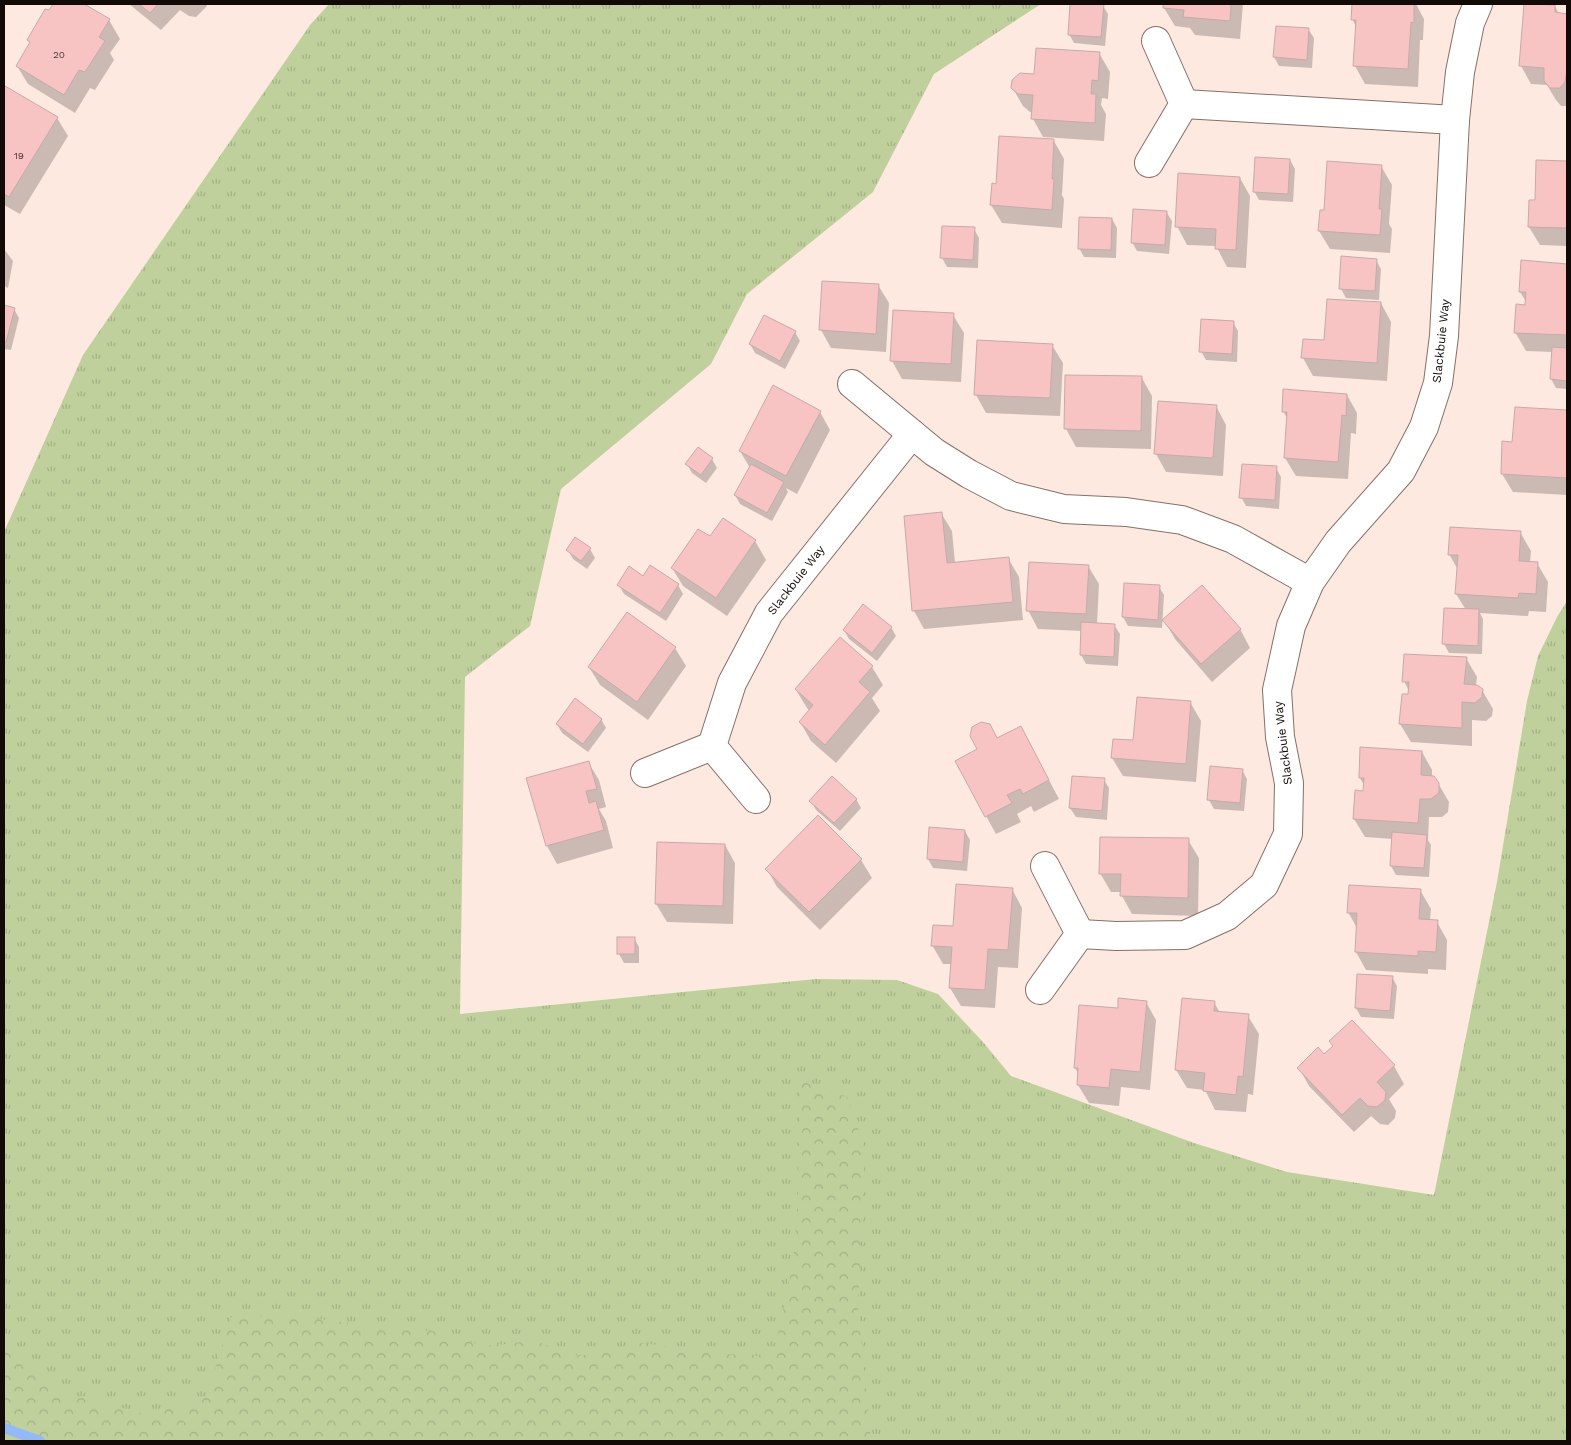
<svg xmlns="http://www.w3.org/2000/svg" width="1571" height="1445" viewBox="0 0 1571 1445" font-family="'Work Sans',sans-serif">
	<defs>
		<pattern id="grass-tufts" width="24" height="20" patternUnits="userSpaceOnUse" patternTransform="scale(1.25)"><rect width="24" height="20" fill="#bfd09c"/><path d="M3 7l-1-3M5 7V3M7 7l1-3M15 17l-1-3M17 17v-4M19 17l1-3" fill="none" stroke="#a3b185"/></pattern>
		<pattern id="forest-crowns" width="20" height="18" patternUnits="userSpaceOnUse" patternTransform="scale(1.25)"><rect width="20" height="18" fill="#bfd09c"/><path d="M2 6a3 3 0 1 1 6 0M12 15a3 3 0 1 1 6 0" fill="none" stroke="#a3b185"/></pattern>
	</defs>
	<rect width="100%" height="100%" fill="#fee9e0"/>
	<!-- grass -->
	<polygon fill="url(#grass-tufts)" points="329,4 1041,4 934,74 873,192 747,294 711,364 561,489 530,626 465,677 460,1014 816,979 897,980 938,994 983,1042 1011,1076 1194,1143 1287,1172 1434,1195 1497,882 1527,701 1538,656 1557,617 1567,601 1567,1441 4,1441 4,532 83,355 310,25"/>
	<!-- forest -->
	<polygon fill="url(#forest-crowns)" points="800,1080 847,1097 865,1149 858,1306 871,1441 4,1441 4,1334 50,1389 148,1415 207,1396 231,1317 299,1316 377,1327 436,1331 484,1346 534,1341 580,1356 642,1343 726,1354 773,1357 793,1263 798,1196"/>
	<!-- shadow -->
	<g fill="#0003">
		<polygon points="54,4 82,4 109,20 120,39 110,53 114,60 95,90 90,88 75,113 28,84 17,66"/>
		<polygon points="129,4 206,4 207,6 196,17 189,16 180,10 161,30"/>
		<polygon points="1071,4 1103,6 1108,14 1105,46 1074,43 1069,34"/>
		<polygon points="1164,4 1243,4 1240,39 1195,35 1190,28 1175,26 1164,8"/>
		<polygon points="1353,4 1416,4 1424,19 1423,40 1420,40 1418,87 1365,84 1355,66 1357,28 1352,19"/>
		<polygon points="1525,4 1555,6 1559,14 1567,15 1567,106 1561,106 1556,100 1547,85 1531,84 1521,66"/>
		<polygon points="1308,29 1314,38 1312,68 1279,66 1274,57"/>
		<polygon points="1099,53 1110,72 1108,99 1102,98 1101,105 1106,114 1104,141 1043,137 1033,119 1033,112 1030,112 1023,106 1012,87 1036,75"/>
		<polygon points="6,88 57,118 68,136 20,214 4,205 4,91"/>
		<polygon points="1054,141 1064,159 1062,195 1064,199 1062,228 1002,223 991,205 997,185"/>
		<polygon points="1290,160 1295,169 1293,202 1259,200 1254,191"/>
		<polygon points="1538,162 1567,163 1567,246 1540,245 1529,227 1536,201"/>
		<polygon points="1381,166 1392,185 1389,224 1392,229 1390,253 1330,249 1319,231 1325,211"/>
		<polygon points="1240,178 1250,196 1246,268 1227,267 1216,246 1187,245 1177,226"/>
		<polygon points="1167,213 1172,221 1169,254 1137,251 1132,242"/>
		<polygon points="1112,219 1117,228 1116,258 1084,257 1079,248"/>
		<polygon points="974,229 979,238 978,268 947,267 942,258"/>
		<polygon points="4,249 13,261 8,288 4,286"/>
		<polygon points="1376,260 1381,269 1379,300 1346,298 1341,289"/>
		<polygon points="1523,262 1567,265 1567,389 1556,388 1551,379 1553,352 1526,351 1515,332 1527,306 1527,303 1520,292"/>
		<polygon points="878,285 889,303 886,352 831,348 821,330"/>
		<polygon points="1381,303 1391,322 1387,381 1313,376 1303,358"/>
		<polygon points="4,307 14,309 19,318 11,350 4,349"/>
		<polygon points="953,315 964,333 961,382 902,379 892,361"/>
		<polygon points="1233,322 1238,331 1237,362 1206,360 1201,351"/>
		<polygon points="795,332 800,341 785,369 755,353 750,344"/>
		<polygon points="1052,345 1063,363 1060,416 986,413 976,395"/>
		<polygon points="1142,378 1152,396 1151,449 1076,447 1066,429"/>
		<polygon points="1347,395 1357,413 1356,434 1351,433 1348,479 1296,476 1285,458 1288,420 1283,411"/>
		<polygon points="1216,406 1226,425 1223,476 1166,472 1156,454"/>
		<polygon points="1516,408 1567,411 1567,495 1513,492 1502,474 1514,443"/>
		<polygon points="820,412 830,430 797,494 786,488 788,492 772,521 740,504 735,495 750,468 740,451"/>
		<polygon points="712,459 717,468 706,483 692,473 687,464"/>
		<polygon points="1276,468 1281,477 1279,509 1246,506 1241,497"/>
		<polygon points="941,513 952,531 955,563 1008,558 1019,577 1023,620 924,629 914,611"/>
		<polygon points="1520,532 1531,551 1530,563 1537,563 1548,582 1546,612 1529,611 1528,616 1480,613 1483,619 1482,654 1449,653 1444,644 1466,610 1456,594 1458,570 1449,554"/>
		<polygon points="755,541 766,560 727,616 683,586 672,568"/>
		<polygon points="590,549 595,558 587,569 573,559 568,550"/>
		<polygon points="1088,566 1099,584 1097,624 1114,625 1120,634 1118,666 1086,664 1081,655 1082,631 1038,629 1028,610"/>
		<polygon points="650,567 678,585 683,594 666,621 624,594 619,585 643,578"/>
		<polygon points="1159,587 1164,595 1162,628 1128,626 1123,617"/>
		<polygon points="1164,620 1240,629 1250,648 1212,682 1175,639"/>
		<polygon points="891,627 896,636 877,661 849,639 844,630"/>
		<polygon points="840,639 872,667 883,685 872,698 880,711 836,763 811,741 800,722 810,711 807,708 796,690"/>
		<polygon points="675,648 686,666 648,720 600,685 589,667"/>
		<polygon points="1466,658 1477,677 1476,685 1482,690 1493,709 1492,716 1486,721 1472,720 1472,746 1411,742 1400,724 1409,695 1409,691 1404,681"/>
		<polygon points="1190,702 1201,721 1196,782 1123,776 1112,758"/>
		<polygon points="601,719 606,728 588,752 562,733 557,724"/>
		<polygon points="997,739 1031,746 1059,799 1034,812 1031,806 1017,814 1021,822 996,834 986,816"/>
		<polygon points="1422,752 1432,770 1432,777 1438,783 1449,802 1448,812 1442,817 1429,817 1428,840 1431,845 1429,877 1396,875 1391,866 1393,839 1365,837 1354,819 1365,792 1365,787 1360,778"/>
		<polygon points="588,762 599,780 606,807 599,809 606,821 613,848 557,864 547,846 528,779"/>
		<polygon points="1242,770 1247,779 1244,811 1214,809 1209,800"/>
		<polygon points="1104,780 1109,788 1107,820 1076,817 1070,808"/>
		<polygon points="856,799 861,808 840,831 816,810 811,801"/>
		<polygon points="818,817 861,860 872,878 820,930 777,887 767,869"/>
		<polygon points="965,831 970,840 967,871 933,868 928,859"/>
		<polygon points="1188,840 1199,858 1198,916 1132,914 1122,896 1122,892 1111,892 1100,873"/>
		<polygon points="725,845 735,863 733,924 667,922 656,904"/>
		<polygon points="1012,889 1022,908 1018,968 998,967 995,1008 961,1006 950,988 952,964 943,964 932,945 954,927"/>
		<polygon points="1420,890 1431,909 1430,921 1437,922 1447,940 1446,970 1428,969 1428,974 1366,970 1356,952 1357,928 1348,912"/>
		<polygon points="619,938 634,938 639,947 639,963 624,963 619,954"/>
		<polygon points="1392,977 1397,986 1394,1019 1361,1017 1356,1008"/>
		<polygon points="1146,1002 1156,1020 1150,1090 1121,1087 1119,1106 1089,1103 1078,1085 1079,1075 1075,1068 1119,1009"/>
		<polygon points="1214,1002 1220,1013 1248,1016 1259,1034 1253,1095 1248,1094 1246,1112 1215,1110 1205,1090 1187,1088 1176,1070"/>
		<polygon points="1394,1066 1404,1084 1389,1099 1396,1111 1395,1118 1388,1125 1380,1124 1371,1116 1354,1132 1309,1086 1299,1068"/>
	</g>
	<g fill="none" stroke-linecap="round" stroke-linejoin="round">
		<!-- stream -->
		<polyline stroke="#94b9f9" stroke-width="10" points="4,1428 40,1441"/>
	</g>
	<!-- building -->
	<g fill="#f8c4c3" stroke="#c6aaa9">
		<polygon points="53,4 84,4 110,19 99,37 105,41 85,72 79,70 64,95 16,66 30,42 27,40 45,9 49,10"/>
		<polygon points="139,4 158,4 150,13"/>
		<polygon points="1070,4 1104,4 1101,37 1068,35"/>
		<polygon points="1163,4 1231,4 1230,21 1183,17 1184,10 1163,8"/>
		<polygon points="1352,4 1414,4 1414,23 1411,22 1408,69 1353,66 1356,20 1351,20"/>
		<polygon points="1524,4 1555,5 1555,12 1567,14 1567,70 1565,82 1560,88 1550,88 1544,81 1544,68 1519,66"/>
		<polygon points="1276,26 1309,28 1307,60 1273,57"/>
		<polygon points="1036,48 1100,52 1098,81 1092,80 1091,94 1096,94 1095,123 1031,119 1033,95 1018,94 1011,88 1012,80 1020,73 1034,74"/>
		<polygon points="5,86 58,117 9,197 4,194 4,88"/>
		<polygon points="999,136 1054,139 1052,179 1054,179 1052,210 990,205 992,183 996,184"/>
		<polygon points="1255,157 1290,159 1288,194 1253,192"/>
		<polygon points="1536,160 1567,161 1567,228 1528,227 1529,200 1535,200"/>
		<polygon points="1327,161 1382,165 1379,209 1382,209 1380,235 1318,231 1320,210 1324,210"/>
		<polygon points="1178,173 1240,177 1236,250 1215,249 1216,229 1175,227"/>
		<polygon points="1133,209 1167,211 1165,245 1131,243"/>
		<polygon points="1079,217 1112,218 1111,250 1078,249"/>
		<polygon points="942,226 975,227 973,260 940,258"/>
		<polygon points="1341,256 1377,259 1375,291 1339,289"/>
		<polygon points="1521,260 1567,264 1567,335 1514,333 1516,304 1525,305 1526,292 1519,292"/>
		<polygon points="822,281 879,284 876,334 819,330"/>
		<polygon points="1327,299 1381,302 1377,363 1301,358 1303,339 1324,340"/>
		<polygon points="4,305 15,308 6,342 4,341"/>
		<polygon points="893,310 954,313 951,364 890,361"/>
		<polygon points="764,315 796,331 780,361 749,344"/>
		<polygon points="1201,319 1234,321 1232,354 1199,352"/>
		<polygon points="977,340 1053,344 1050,398 974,395"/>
		<polygon points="1552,347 1567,348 1567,381 1550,379"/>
		<polygon points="1065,375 1142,376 1141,431 1064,429"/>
		<polygon points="773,385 821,411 786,476 739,451"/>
		<polygon points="1283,389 1347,394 1346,416 1342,415 1338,462 1284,458 1287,412 1282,412"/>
		<polygon points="1158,401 1217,405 1213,458 1154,454"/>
		<polygon points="1515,407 1567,410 1567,478 1501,474 1502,441 1512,442"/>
		<polygon points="698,447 713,458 701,475 685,464"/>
		<polygon points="751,464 784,482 767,513 734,495"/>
		<polygon points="1242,464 1277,466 1275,500 1239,498"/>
		<polygon points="942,512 947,563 1009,557 1013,602 912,611 904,516"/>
		<polygon points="723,518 756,540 716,598 671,568 698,529 710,536"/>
		<polygon points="1450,527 1521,531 1519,561 1538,562 1536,594 1519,593 1518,598 1455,594 1458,555 1448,555"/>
		<polygon points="575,537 591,548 581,561 566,550"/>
		<polygon points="1029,562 1089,565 1086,614 1026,611"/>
		<polygon points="650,565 679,584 660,613 617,585 629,566 643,576"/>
		<polygon points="1124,583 1160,585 1158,620 1122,617"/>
		<polygon points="1202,585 1241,629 1201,664 1162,620"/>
		<polygon points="863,604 892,627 872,653 843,630"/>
		<polygon points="1444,608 1479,609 1478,646 1442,644"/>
		<polygon points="627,612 676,647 637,702 588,667"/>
		<polygon points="1081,622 1115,624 1114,657 1080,655"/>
		<polygon points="840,637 873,666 859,682 870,692 825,745 799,722 813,705 795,689"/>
		<polygon points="1404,654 1467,657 1464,684 1477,685 1483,689 1482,697 1475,703 1462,702 1462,728 1399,724 1402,694 1408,694 1409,682 1402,682"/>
		<polygon points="1137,697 1191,701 1186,764 1111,758 1113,739 1133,740"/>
		<polygon points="575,698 602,719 583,744 556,724"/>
		<polygon points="981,722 990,724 997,738 1021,726 1049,780 1023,794 1020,789 1007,795 1012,803 985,817 955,761 977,749 970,736 972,727"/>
		<polygon points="1360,747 1422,751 1421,775 1434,776 1439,783 1439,793 1431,799 1420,799 1418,823 1353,819 1355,790 1363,791 1364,778 1359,778"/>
		<polygon points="589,761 597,789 586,791 589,803 596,801 604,830 546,846 526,778"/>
		<polygon points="1210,766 1243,769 1240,803 1207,800"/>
		<polygon points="832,776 857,799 834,823 809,801"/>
		<polygon points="1072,776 1105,778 1102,811 1069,808"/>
		<polygon points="818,815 862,859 809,912 765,869"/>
		<polygon points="929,827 965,830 963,862 927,859"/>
		<polygon points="1392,832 1427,835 1424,868 1390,866"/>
		<polygon points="1100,837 1189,838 1188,898 1120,896 1121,874 1099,874"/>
		<polygon points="657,842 725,844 723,906 655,904"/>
		<polygon points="956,884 1013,888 1008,950 988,949 985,990 949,988 952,947 931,946 933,925 953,926"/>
		<polygon points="1349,885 1421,889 1419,919 1438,920 1436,952 1418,951 1418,956 1355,952 1357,913 1347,913"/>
		<rect x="617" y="937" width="18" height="17"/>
		<polygon points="1357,974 1393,976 1390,1011 1355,1008"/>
		<polygon points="1118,998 1147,1001 1140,1072 1111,1069 1109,1088 1077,1085 1078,1068 1074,1068 1079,1005 1118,1008"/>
		<polygon points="1182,998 1215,1001 1214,1011 1249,1014 1243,1077 1238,1076 1236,1095 1203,1091 1205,1073 1175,1070"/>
		<polygon points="1352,1020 1395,1065 1377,1082 1386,1092 1385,1100 1377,1107 1368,1106 1360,1098 1342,1115 1297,1068 1318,1047 1324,1054 1333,1046 1329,1041"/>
	</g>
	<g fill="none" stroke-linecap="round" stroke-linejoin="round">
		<!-- minor casing -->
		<g stroke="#867066" stroke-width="30">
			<g id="minor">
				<polyline points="1184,104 1455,120"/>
				<polyline points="1149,163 1184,104 1156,41"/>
				<polyline points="852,384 934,452 969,474 1011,496 1064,509 1126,512 1182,520 1233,539 1310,582"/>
				<polyline points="645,773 712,746"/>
				<polyline points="756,799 712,746 732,683 769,613 912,434"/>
				<polyline points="1080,934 1116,936 1185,935 1227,916 1264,885 1288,834 1289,783 1280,737 1277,690 1291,626 1310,582 1338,542 1401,471 1424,427 1438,383 1444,336 1455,120 1460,72 1470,23 1478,4"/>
				<polyline points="1040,990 1080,934 1045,866"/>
			</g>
		</g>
		<!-- minor -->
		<use href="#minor" stroke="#fff" stroke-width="28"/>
	</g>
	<g text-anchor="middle" stroke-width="4.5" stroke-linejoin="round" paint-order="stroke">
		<!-- number labels -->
		<g font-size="10" fill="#4c3836">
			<text x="59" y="58">20</text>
			<text x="19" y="159">19</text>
		</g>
		<!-- street labels -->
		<g font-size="12" fill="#120a07" stroke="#fff">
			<text transform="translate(1441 341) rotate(-84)" y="4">Slackbuie Way</text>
			<text transform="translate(796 580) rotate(-52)" y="4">Slackbuie Way</text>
			<text transform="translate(1283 743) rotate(-97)" y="4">Slackbuie Way</text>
		</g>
	</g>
	<!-- border -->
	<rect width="1571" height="1445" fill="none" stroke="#120a07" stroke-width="10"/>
</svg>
